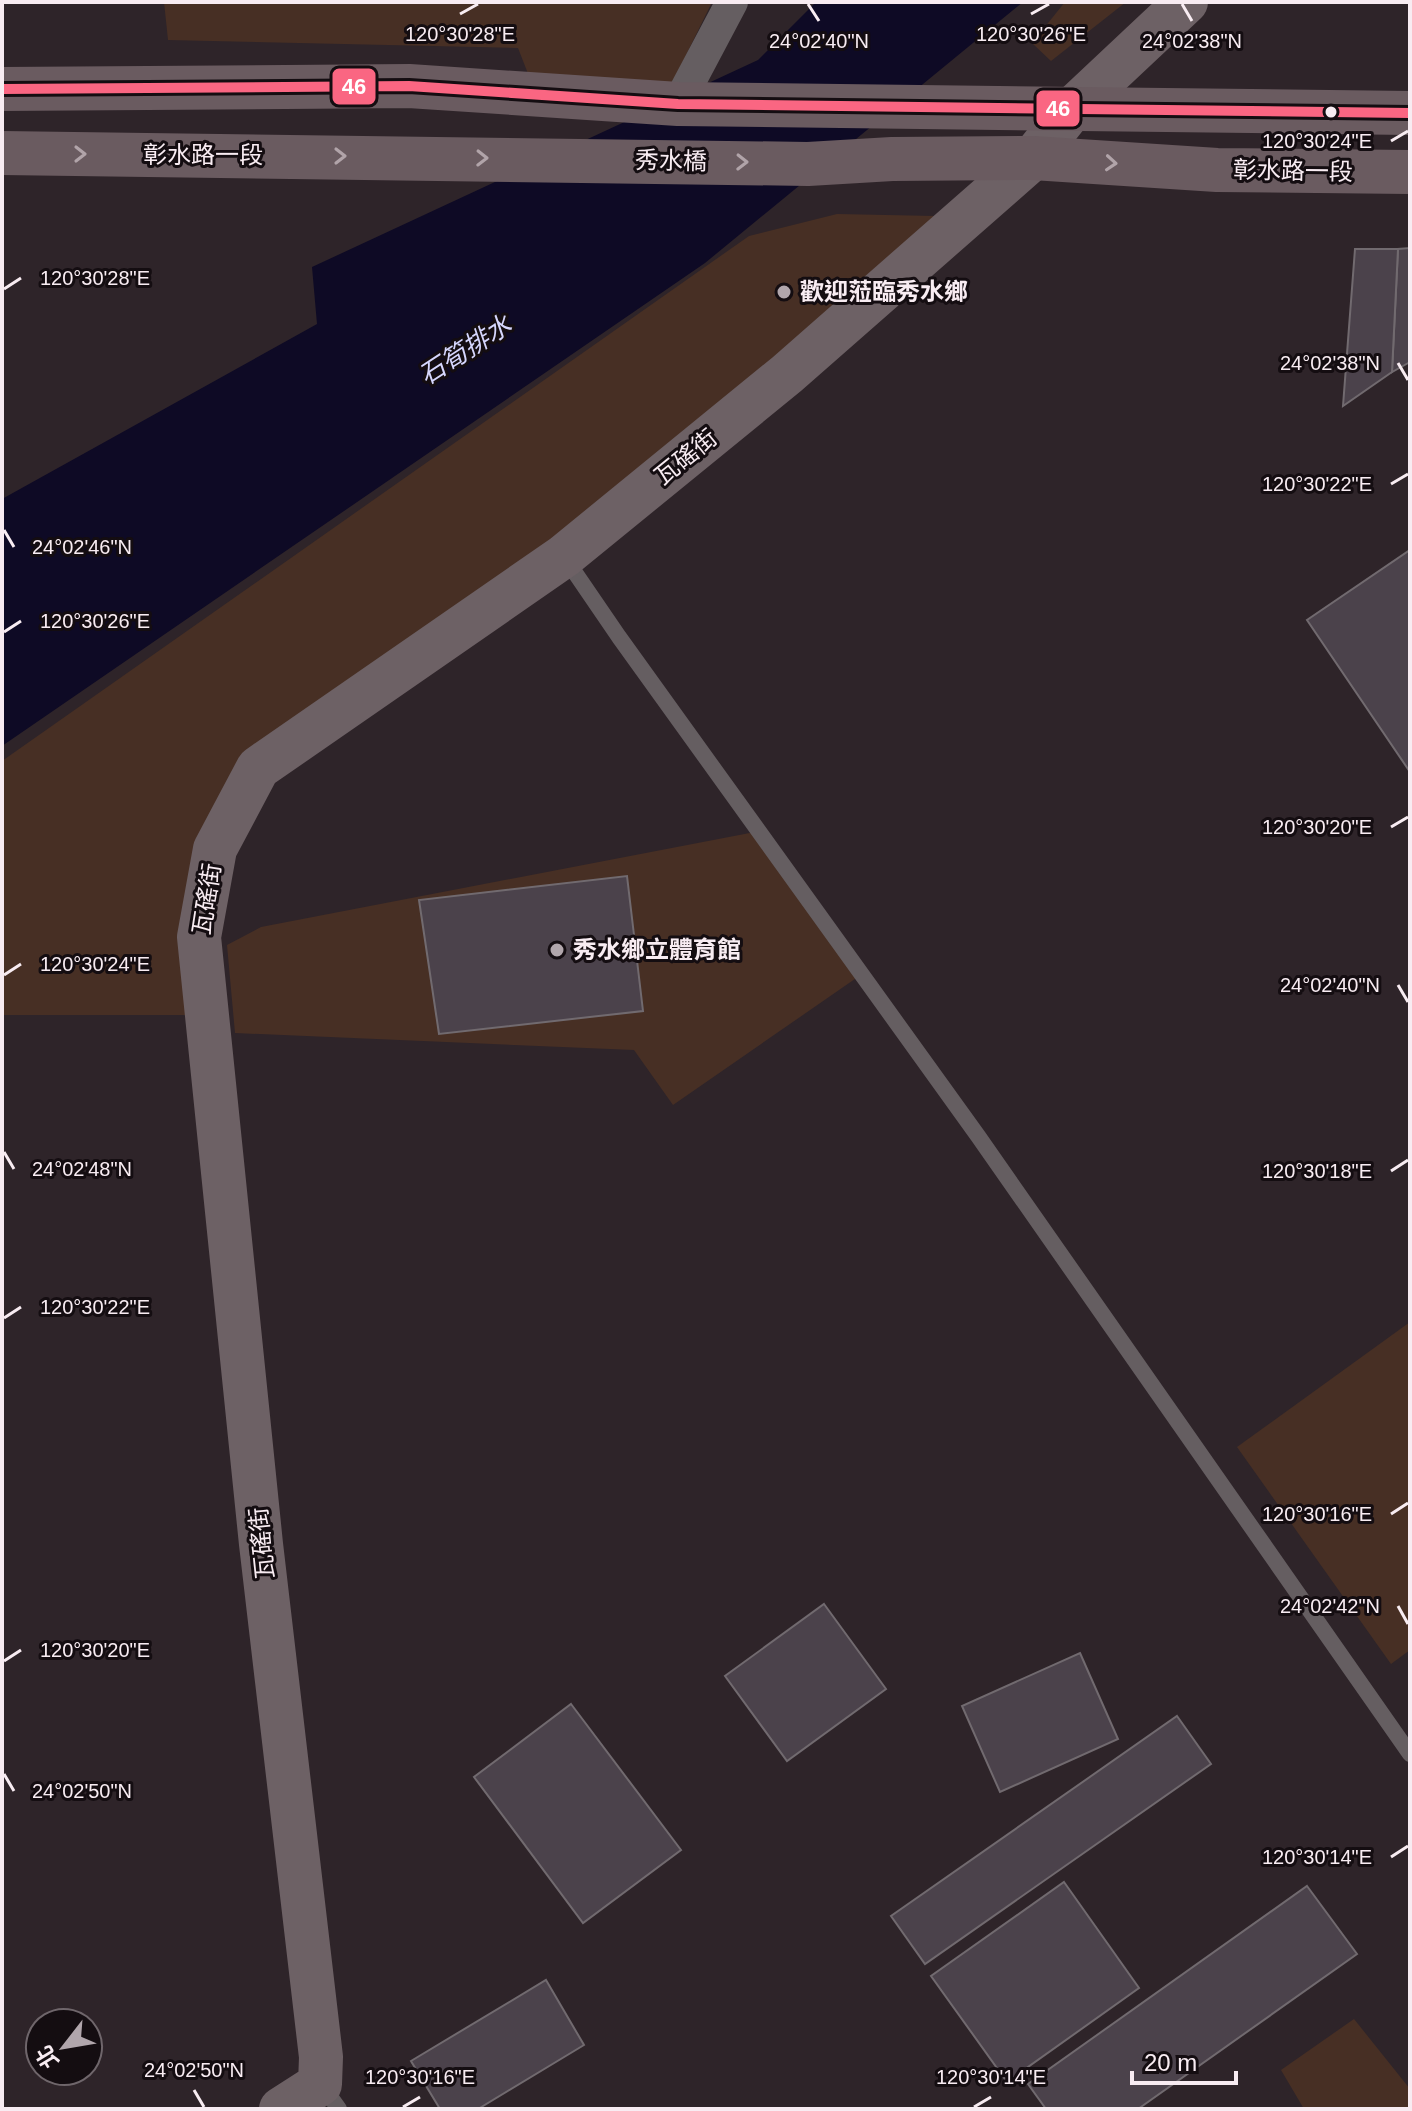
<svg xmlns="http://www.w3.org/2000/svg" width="1412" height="2111" viewBox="0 0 1412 2111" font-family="Helvetica,'Noto Sans TC',sans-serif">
	<rect width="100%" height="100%" fill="#2e2429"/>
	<!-- green -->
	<g fill="#472f24">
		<polygon points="164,2 712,2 668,92 534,89 518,48 168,40"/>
		<polygon points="1065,2 1126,2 1051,61 1032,43"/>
		<polygon points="837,214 985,217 525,561 258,746 186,1015 2,1015 2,761 749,236"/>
		<polygon points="765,830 865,972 673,1105 634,1050 235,1033 227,945 261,927"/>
		<polygon points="1410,1322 1410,1650 1391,1664 1237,1447"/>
		<polygon points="1354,2019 1410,2089 1410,2109 1304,2109 1281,2070"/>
	</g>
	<!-- water -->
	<polygon fill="#0e0a25" points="816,2 1023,2 705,263 2,746 2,499 317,324 312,267 758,60"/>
	<!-- building -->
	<g fill="#4b424b" stroke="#716a6f" stroke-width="2">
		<polygon points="1410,248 1410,362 1392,372 1398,249"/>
		<polygon points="1355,249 1398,249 1392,372 1343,406"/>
		<polygon points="1410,550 1410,772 1307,620"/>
		<polygon points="627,876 643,1011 439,1034 419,900"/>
		<polygon points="824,1604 886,1689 787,1761 725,1676"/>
		<polygon points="1080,1653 1118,1739 1000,1792 962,1706"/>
		<polygon points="571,1704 681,1850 583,1923 474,1777"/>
		<polygon points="1177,1716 1211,1764 925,1964 891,1916"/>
		<polygon points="1064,1882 1139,1988 1007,2082 931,1976"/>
		<polygon points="1307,1886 1357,1954 1138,2109 1046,2109 1028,2084"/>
		<polygon points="546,1980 584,2045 478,2109 440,2109 411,2061"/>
	</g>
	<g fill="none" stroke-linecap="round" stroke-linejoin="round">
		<!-- lane -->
		<g stroke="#655e61" stroke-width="16">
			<polyline points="565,558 619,637 978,1136 1410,1754"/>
			<polyline points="321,2084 339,2109"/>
		</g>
		<!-- street -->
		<polyline stroke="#655e61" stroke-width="32" points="678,104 732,2"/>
		<!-- secondary -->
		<polyline stroke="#6d6165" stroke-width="44" points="281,2109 320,2084 321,2057 261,1544 199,937 215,849 258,768 564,556 787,374 1033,158 1071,110 1186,2"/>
		<!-- primary -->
		<g stroke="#6a5b60" stroke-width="44">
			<polyline points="2,89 409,86 678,104 1410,113"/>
			<polyline points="2,153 808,164 892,159 1033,158 1217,170 1410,172"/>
		</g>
		<!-- bus-1 casing -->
		<g stroke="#140d11" stroke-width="16">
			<polyline id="bus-1" points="2,89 409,86 678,104 1410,113"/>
		</g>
		<!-- bus-1 -->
		<use href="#bus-1" stroke="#fa6682" stroke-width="10"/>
	</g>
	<!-- one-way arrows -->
	<defs><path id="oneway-chevron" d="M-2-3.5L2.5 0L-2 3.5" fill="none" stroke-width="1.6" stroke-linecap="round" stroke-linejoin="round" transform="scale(2)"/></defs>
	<g stroke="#b1a4a9">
		<use href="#oneway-chevron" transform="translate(80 154)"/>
		<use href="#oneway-chevron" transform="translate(340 156)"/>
		<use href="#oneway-chevron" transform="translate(482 158) rotate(1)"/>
		<use href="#oneway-chevron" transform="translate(742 162) rotate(1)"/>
		<use href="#oneway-chevron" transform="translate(1111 163) rotate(4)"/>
	</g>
	<!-- ticks -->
	<path fill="none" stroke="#f8ecf2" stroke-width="3" d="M808 4 819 21M1182 4 1192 21M460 14 478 4M1031 14 1049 4M1391 141 1408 131M4 289 21 278M1398 363 1408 380M1391 484 1408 474M4 530 14 547M4 632 21 621M1391 827 1408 817M4 975 21 964M1398 985 1408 1002M4 1152 14 1169M1391 1171 1408 1160M4 1318 21 1307M1391 1514 1408 1503M1398 1606 1408 1624M4 1661 21 1650M4 1774 14 1791M1391 1857 1408 1846M194 2090 204 2107M403 2107 420 2097M974 2107 991 2097"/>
	<!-- markers -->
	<circle fill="#f8ecf2" stroke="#140d11" stroke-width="3" cx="1331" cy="112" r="7"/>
	<g fill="#b1a6ac" stroke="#140d11" stroke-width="3">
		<circle cx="784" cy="292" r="8"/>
		<circle cx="557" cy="950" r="8"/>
	</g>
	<g text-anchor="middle" stroke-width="6" stroke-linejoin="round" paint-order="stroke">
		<!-- street labels -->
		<g font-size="24" fill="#f8ecf2" stroke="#140d11">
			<text x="203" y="163">彰水路一段</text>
			<text transform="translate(671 161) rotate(1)" y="8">秀水橋</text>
			<text transform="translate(1293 171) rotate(1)" y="8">彰水路一段</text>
			<text transform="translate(686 457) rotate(-39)" y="8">瓦磘街</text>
			<text transform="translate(207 899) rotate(-81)" y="8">瓦磘街</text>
			<text transform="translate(262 1543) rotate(-96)" y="8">瓦磘街</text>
		</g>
		<!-- poi labels -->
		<g font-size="24" font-weight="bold" fill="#f8ecf2" stroke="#140d11" text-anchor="start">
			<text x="800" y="300">歡迎蒞臨秀水鄉</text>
			<text x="573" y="958">秀水鄉立體育館</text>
		</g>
		<!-- water labels -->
		<g font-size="26" font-style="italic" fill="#d6d7fe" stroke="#140d11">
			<text transform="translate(465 350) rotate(-33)" y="9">石筍排水</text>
		</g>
	</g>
	<g font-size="20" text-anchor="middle" fill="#f8ecf2" stroke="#140d11" stroke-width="6" stroke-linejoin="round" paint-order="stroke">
		<text x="1031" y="41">120°30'26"E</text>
		<text x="460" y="41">120°30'28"E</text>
		<text x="819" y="48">24°02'40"N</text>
		<text x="1192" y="48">24°02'38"N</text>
		<text x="1317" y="148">120°30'24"E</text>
		<text x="95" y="285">120°30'28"E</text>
		<text x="1330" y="370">24°02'38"N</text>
		<text x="1317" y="491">120°30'22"E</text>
		<text x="82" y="554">24°02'46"N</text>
		<text x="95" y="628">120°30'26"E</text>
		<text x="1317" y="834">120°30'20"E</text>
		<text x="95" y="971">120°30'24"E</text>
		<text x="1330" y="992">24°02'40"N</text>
		<text x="82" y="1176">24°02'48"N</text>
		<text x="1317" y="1178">120°30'18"E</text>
		<text x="95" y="1314">120°30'22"E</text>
		<text x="1317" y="1521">120°30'16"E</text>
		<text x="1330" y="1613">24°02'42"N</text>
		<text x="95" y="1657">120°30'20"E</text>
		<text x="82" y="1798">24°02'50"N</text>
		<text x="1317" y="1864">120°30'14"E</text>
		<text x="194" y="2077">24°02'50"N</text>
		<text x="420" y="2084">120°30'16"E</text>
		<text x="991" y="2084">120°30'14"E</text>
	</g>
	<g stroke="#140d11" stroke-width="3">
		<rect x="331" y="67" width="46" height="39" rx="8" fill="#fa6682"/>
		<rect x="1035" y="89" width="46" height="39" rx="8" fill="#fa6682"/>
	</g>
	<g font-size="22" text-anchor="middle" font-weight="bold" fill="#fff">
		<text x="354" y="94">46</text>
		<text x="1058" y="116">46</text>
	</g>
	<!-- border -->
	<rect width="1412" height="2111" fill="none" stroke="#f8ecf2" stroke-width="8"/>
	<!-- north arrow -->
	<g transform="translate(64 2047) rotate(239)"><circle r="38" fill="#140d11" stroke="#6f666b" stroke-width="2"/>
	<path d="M0-6L14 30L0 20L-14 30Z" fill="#b1a6ac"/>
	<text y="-12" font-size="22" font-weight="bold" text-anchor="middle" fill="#f8ecf2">北</text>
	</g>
	<!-- scale -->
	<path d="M1132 2071v12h104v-12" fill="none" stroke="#f8ecf2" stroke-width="4"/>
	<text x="1144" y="2071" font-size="24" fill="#f8ecf2" stroke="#140d11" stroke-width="6" paint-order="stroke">20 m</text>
</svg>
